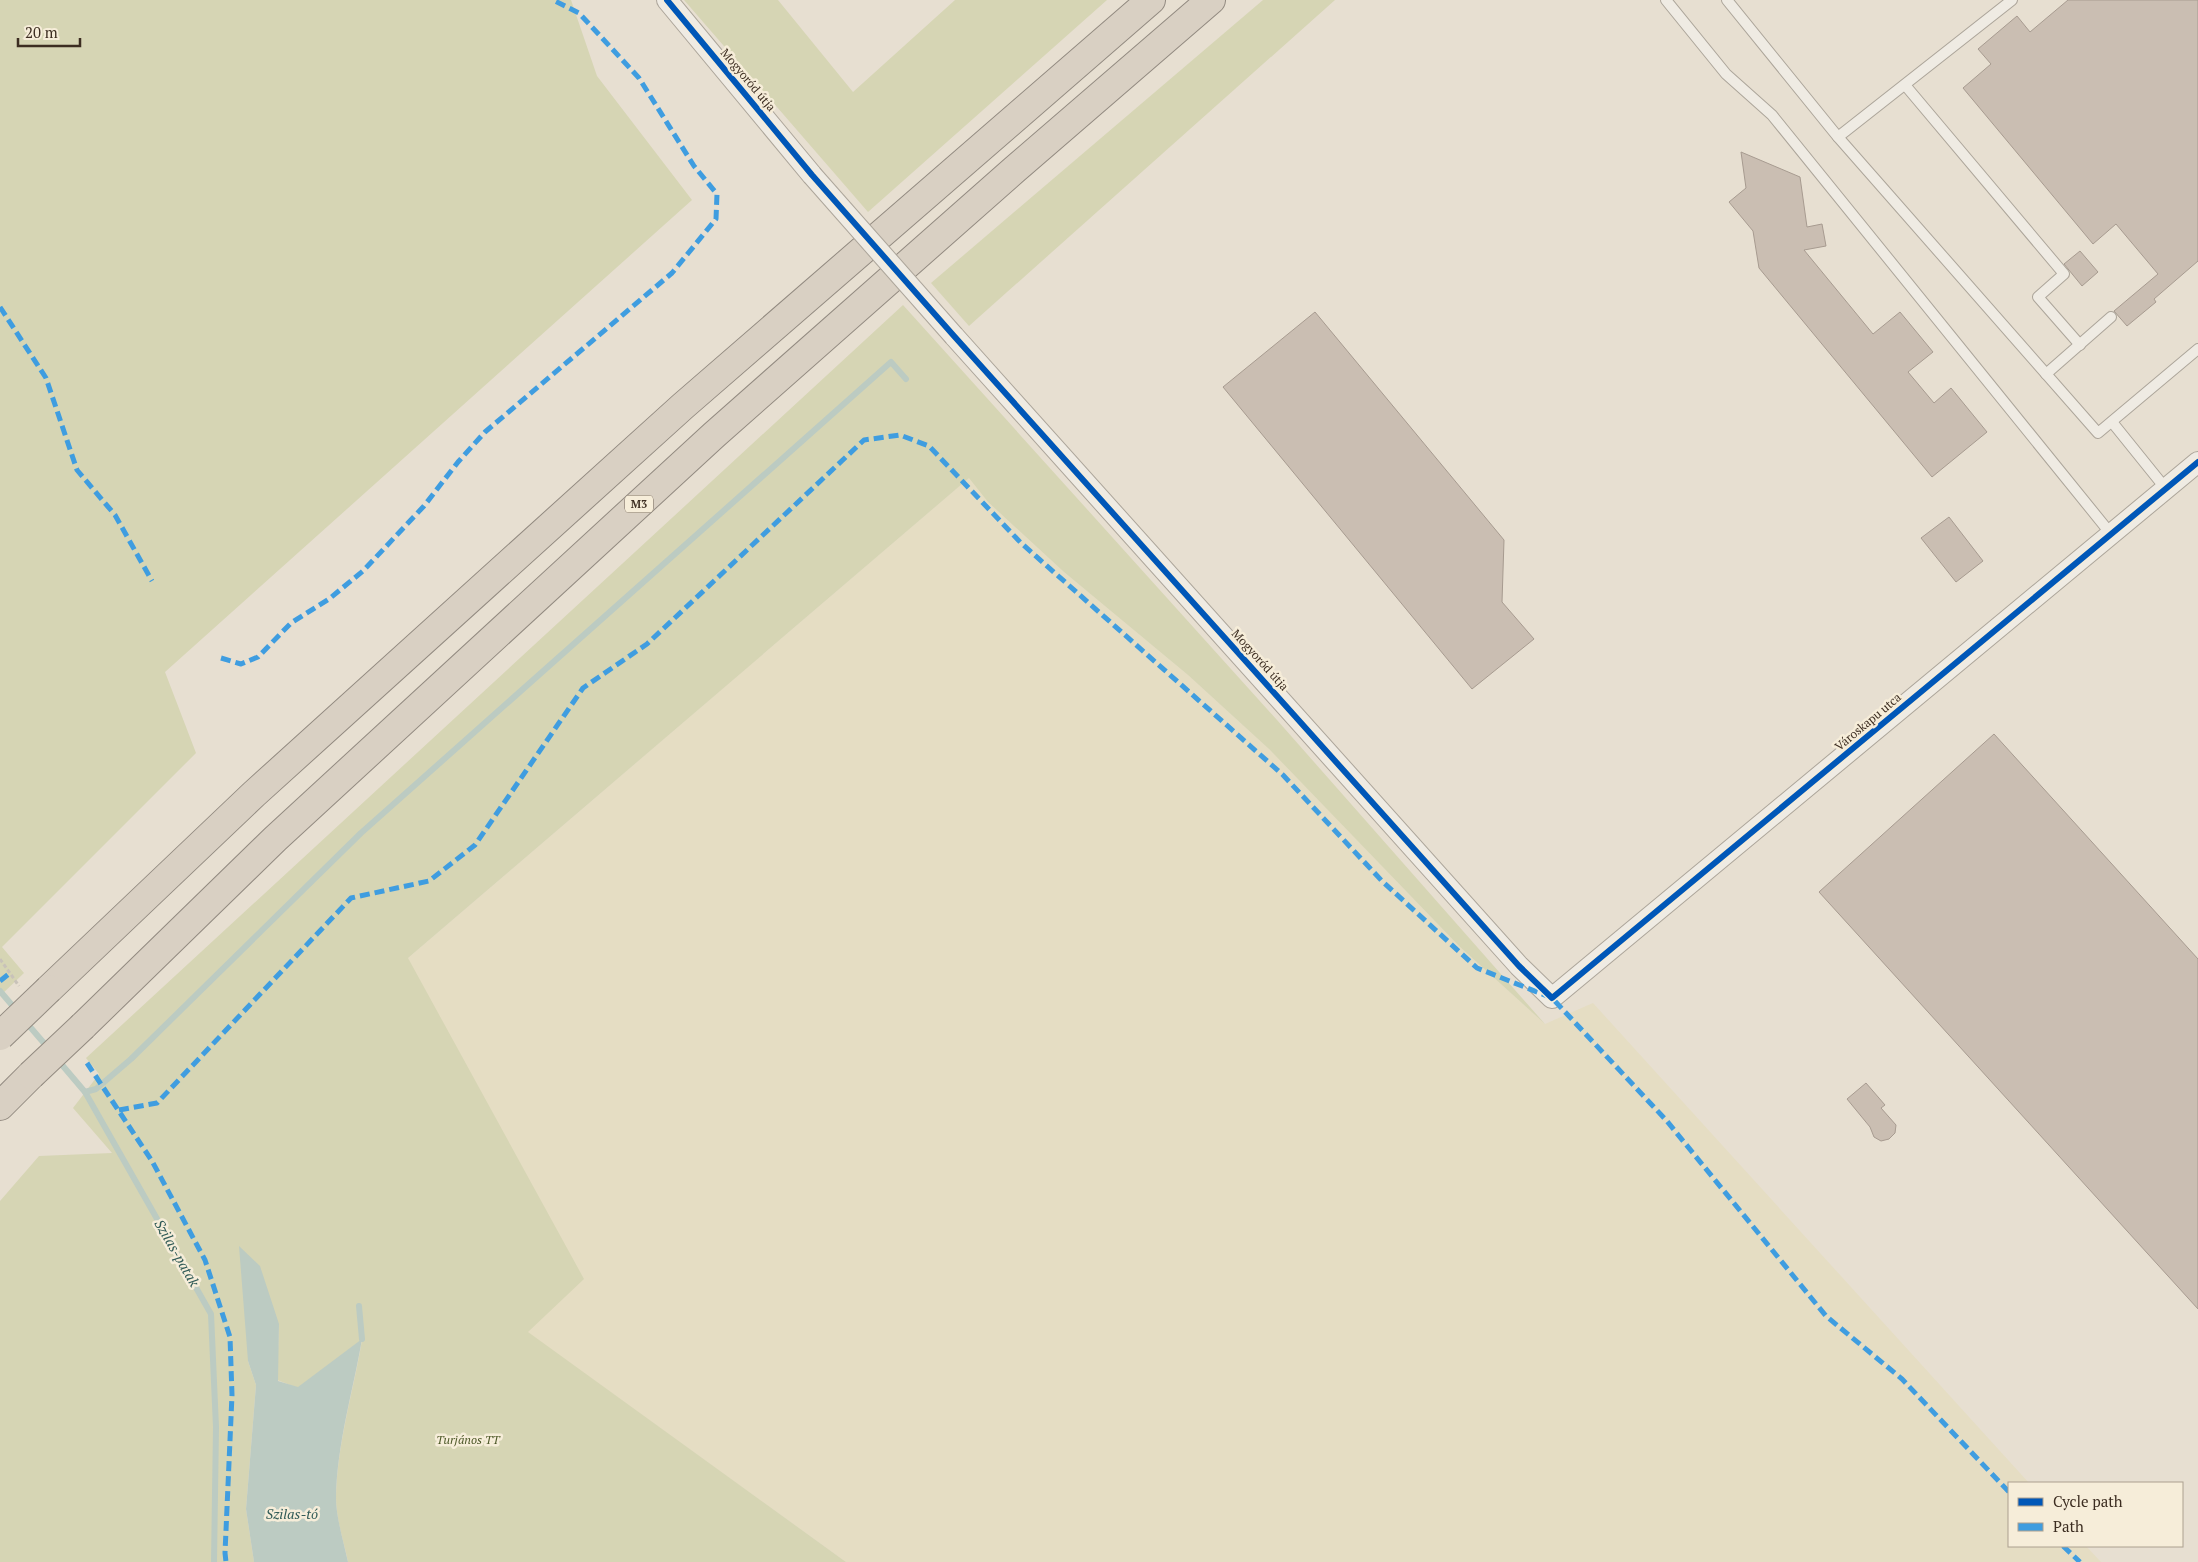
<svg xmlns="http://www.w3.org/2000/svg" width="2198" height="1562" viewBox="0 0 2198 1562" font-family="'PT Serif',serif">
	<rect width="100%" height="100%" fill="#e7dfd1"/>
	<!-- farmland -->
	<polygon fill="#e5ddc3" points="970,477 988,502 1064,572 1188,675 1269,749 1459,946 1545,1024 1593,1003 2029,1483 2009,1483 2009,1546 2086,1546 2101,1562 846,1562 527,1332 408,958"/>
	<!-- green -->
	<g fill="#d6d5b4">
		<polygon points="0,0 571,0 597,76 692,200 165,672 196,753 2,947 24,973 0,996"/>
		<polygon points="684,0 778,0 853,92 955,0 1107,0 868,212"/>
		<polygon points="1263,0 1335,0 969,326 931,283"/>
		<path d="M903 305 1277 720 1545 1024 1459 946 1269 749 1188 675 1064 572 988 502 969 478 408 958 584 1279 528 1332 846 1562H348C344 1542 336 1519 336 1498 337 1444 353 1393 362 1340L298 1388 277 1380 279 1324 248 1361 256 1385 246 1509 254 1562H0V1201L39 1156 112 1153 73 1108 99 1074 86 1058Z"/>
	</g>
	<!-- water -->
	<path fill="#bccbc2" d="M239 1246 260 1266 279 1324 278 1381 298 1387 362 1339C353 1392 337 1443 336 1498 336 1517 344 1543 348 1562H254L246 1509 256 1385 248 1361Z"/>
	<g fill="none" stroke-linecap="round" stroke-linejoin="round">
		<!-- stream -->
		<g stroke="#bccbc2" stroke-width="6">
			<polyline points="0,991 17,1011"/>
			<polyline points="25,1021 49,1049"/>
			<polyline points="57,1059 85,1092 211,1314 216,1427 214,1562"/>
			<polyline points="85,1092 96,1089 131,1059 361,833 891,362 906,379"/>
			<polyline points="359,1306 362,1339"/>
		</g>
	</g>
	<!-- building -->
	<g fill="#cabeb2" stroke="#a79b90">
		<polygon points="2068,0 2198,0 2198,261 2154,299 2156,302 2127,326 2114,311 2158,274 2116,224 2093,244 1963,88 1991,64 1978,49 2017,16 2030,32"/>
		<polygon points="1741,152 1800,177 1807,227 1822,224 1826,246 1804,250 1873,334 1900,312 1933,352 1908,372 1934,403 1951,388 1987,432 1932,477 1759,268 1753,231 1729,202 1746,188"/>
		<polygon points="2080,251 2098,272 2082,286 2064,264"/>
		<polygon points="1315,312 1504,540 1502,602 1534,639 1472,689 1223,387"/>
		<polygon points="1949,517 1983,561 1956,582 1921,538"/>
		<polygon points="1994,734 2198,959 2198,1309 1819,892"/>
		<polygon points="1866,1083 1885,1105 1881,1108 1896,1125 1895,1133 1889,1139 1881,1141 1874,1137 1870,1127 1847,1099"/>
	</g>
	<g fill="none" stroke-linecap="round" stroke-linejoin="round">
		<!-- service casing -->
		<g stroke="#aca59a" stroke-width="12">
			<g id="service">
				<polyline points="1666,0 1726,74 1772,115 2111,534"/>
				<polyline points="1727,0 1838,137 2098,433 2198,349"/>
				<polyline points="1905,85 2064,274 2038,297 2080,345"/>
				<polyline points="1838,137 2012,0"/>
				<polyline points="2046,374 2111,317"/>
				<polyline points="2112,422 2166,489"/>
			</g>
		</g>
		<!-- minor casing -->
		<g stroke="#aca59a" stroke-width="22">
			<g id="minor">
				<polyline points="667,0 812,175"/>
				<polyline points="954,336 1519,966 1552,998 2198,462"/>
			</g>
		</g>
		<!-- motorway casing -->
		<g stroke="#928a80" stroke-width="30">
			<g id="motorway">
				<polyline points="49,989 254,794 683,406 1151,0"/>
				<polyline points="83,1026 275,839 714,435 1014,170 1211,0"/>
				<polyline points="0,1106 31,1075"/>
			</g>
		</g>
		<!-- path -->
		<polyline stroke="#c8c2b9" stroke-width="3" stroke-dasharray="4 2.5" stroke-linecap="butt" points="0,959 19,986"/>
		<!-- service -->
		<use href="#service" stroke="#efebe3" stroke-width="10"/>
		<!-- minor -->
		<use href="#minor" stroke="#efebe3" stroke-width="20"/>
		<!-- motorway -->
		<use href="#motorway" stroke="#d9d0c3" stroke-width="28"/>
		<!-- minor-bridge casing -->
		<g stroke="#aca59a" stroke-width="22" stroke-linecap="butt">
			<polyline id="minor-bridge" points="812,175 954,336"/>
		</g>
		<!-- motorway-bridge casing -->
		<g stroke="#928a80" stroke-width="30" stroke-linecap="butt">
			<g id="motorway-bridge">
				<polyline points="0,1036 49,989"/>
				<polyline points="31,1075 83,1026"/>
			</g>
		</g>
		<!-- minor-bridge -->
		<use href="#minor-bridge" stroke="#efebe3" stroke-width="20"/>
		<!-- motorway-bridge -->
		<use href="#motorway-bridge" stroke="#d9d0c3" stroke-width="28"/>
		<!-- quiet -->
		<g stroke="#3f9de0" stroke-width="5" stroke-dasharray="10 5" stroke-linecap="butt">
			<polyline points="0,307 46,378 77,470 115,515 152,581"/>
			<polyline points="221,658 241,664 258,657 291,623 329,599 363,571 424,506 458,462 485,432 672,273 716,219 717,194 694,166 639,78 579,13 553,0"/>
			<polyline points="0,981 10,973"/>
			<polyline points="87,1063 152,1161 205,1260 230,1337 232,1395 225,1553 226,1562"/>
			<polyline points="119,1110 157,1103 351,898 429,881 475,845 583,688 647,644 864,440 900,435 929,446 1021,543 1283,775 1382,881 1477,968 1552,998 1666,1120 1826,1316 1902,1379 2009,1492"/>
			<polyline points="2063,1546 2080,1562"/>
		</g>
		<!-- cycleway casing -->
		<g stroke="#f6edd9" stroke-width="9">
			<polyline id="cycleway" points="667,0 812,175 954,336 1519,966 1552,998 2198,462"/>
		</g>
		<!-- cycleway -->
		<use href="#cycleway" stroke="#0057b8" stroke-width="6"/>
	</g>
	<g text-anchor="middle" stroke-width="5" stroke-linejoin="round" paint-order="stroke">
		<!-- shield labels -->
		<rect fill="#f6edd9" stroke="#746758" stroke-width="1" x="625" y="495.5" width="28" height="17" rx="4"/>
		<g font-size="11" font-weight="bold" fill="#3c2d21">
			<text x="639" y="508">M3</text>
		</g>
		<!-- street labels -->
		<g font-size="12" fill="#3c2d21" stroke="#f6edd9">
			<text transform="translate(748 80) rotate(50)" y="4">Mogyoród útja</text>
			<text transform="translate(1260 660) rotate(48)" y="4">Mogyoród útja</text>
			<text transform="translate(1868 722) rotate(-40)" y="4">Városkapu utca</text>
		</g>
		<!-- park labels -->
		<g font-size="12" font-style="italic" fill="#4d5828" stroke="#f6edd9">
			<text x="468" y="1444">Turjános TT</text>
		</g>
		<!-- water labels -->
		<g font-size="14" font-style="italic" fill="#315b57" stroke="#f6edd9">
			<text transform="translate(177 1253) rotate(60)" y="5">Szilas-patak</text>
			<text x="292" y="1519">Szilas-tó</text>
		</g>
	</g>
	<!-- legend -->
	<rect x="2008" y="1482" width="175" height="65" fill="#f6edd9" stroke="#aca08f"/>
	<rect x="2018" y="1498" width="25" height="8" fill="#0057b8" stroke="#aca08f"/>
	<text x="2053" y="1507" font-size="15" fill="#3c2d21">Cycle path</text>
	<rect x="2018" y="1523" width="25" height="8" fill="#3f9de0" stroke="#aca08f"/>
	<text x="2053" y="1532" font-size="15" fill="#3c2d21">Path</text>
	<!-- scale -->
	<path d="M18 38v8h62v-8" fill="none" stroke="#3c2d21" stroke-width="2.5"/>
	<text x="25" y="38" font-size="15" fill="#3c2d21" stroke="#f6edd9" stroke-width="4" paint-order="stroke">20 m</text>
</svg>
